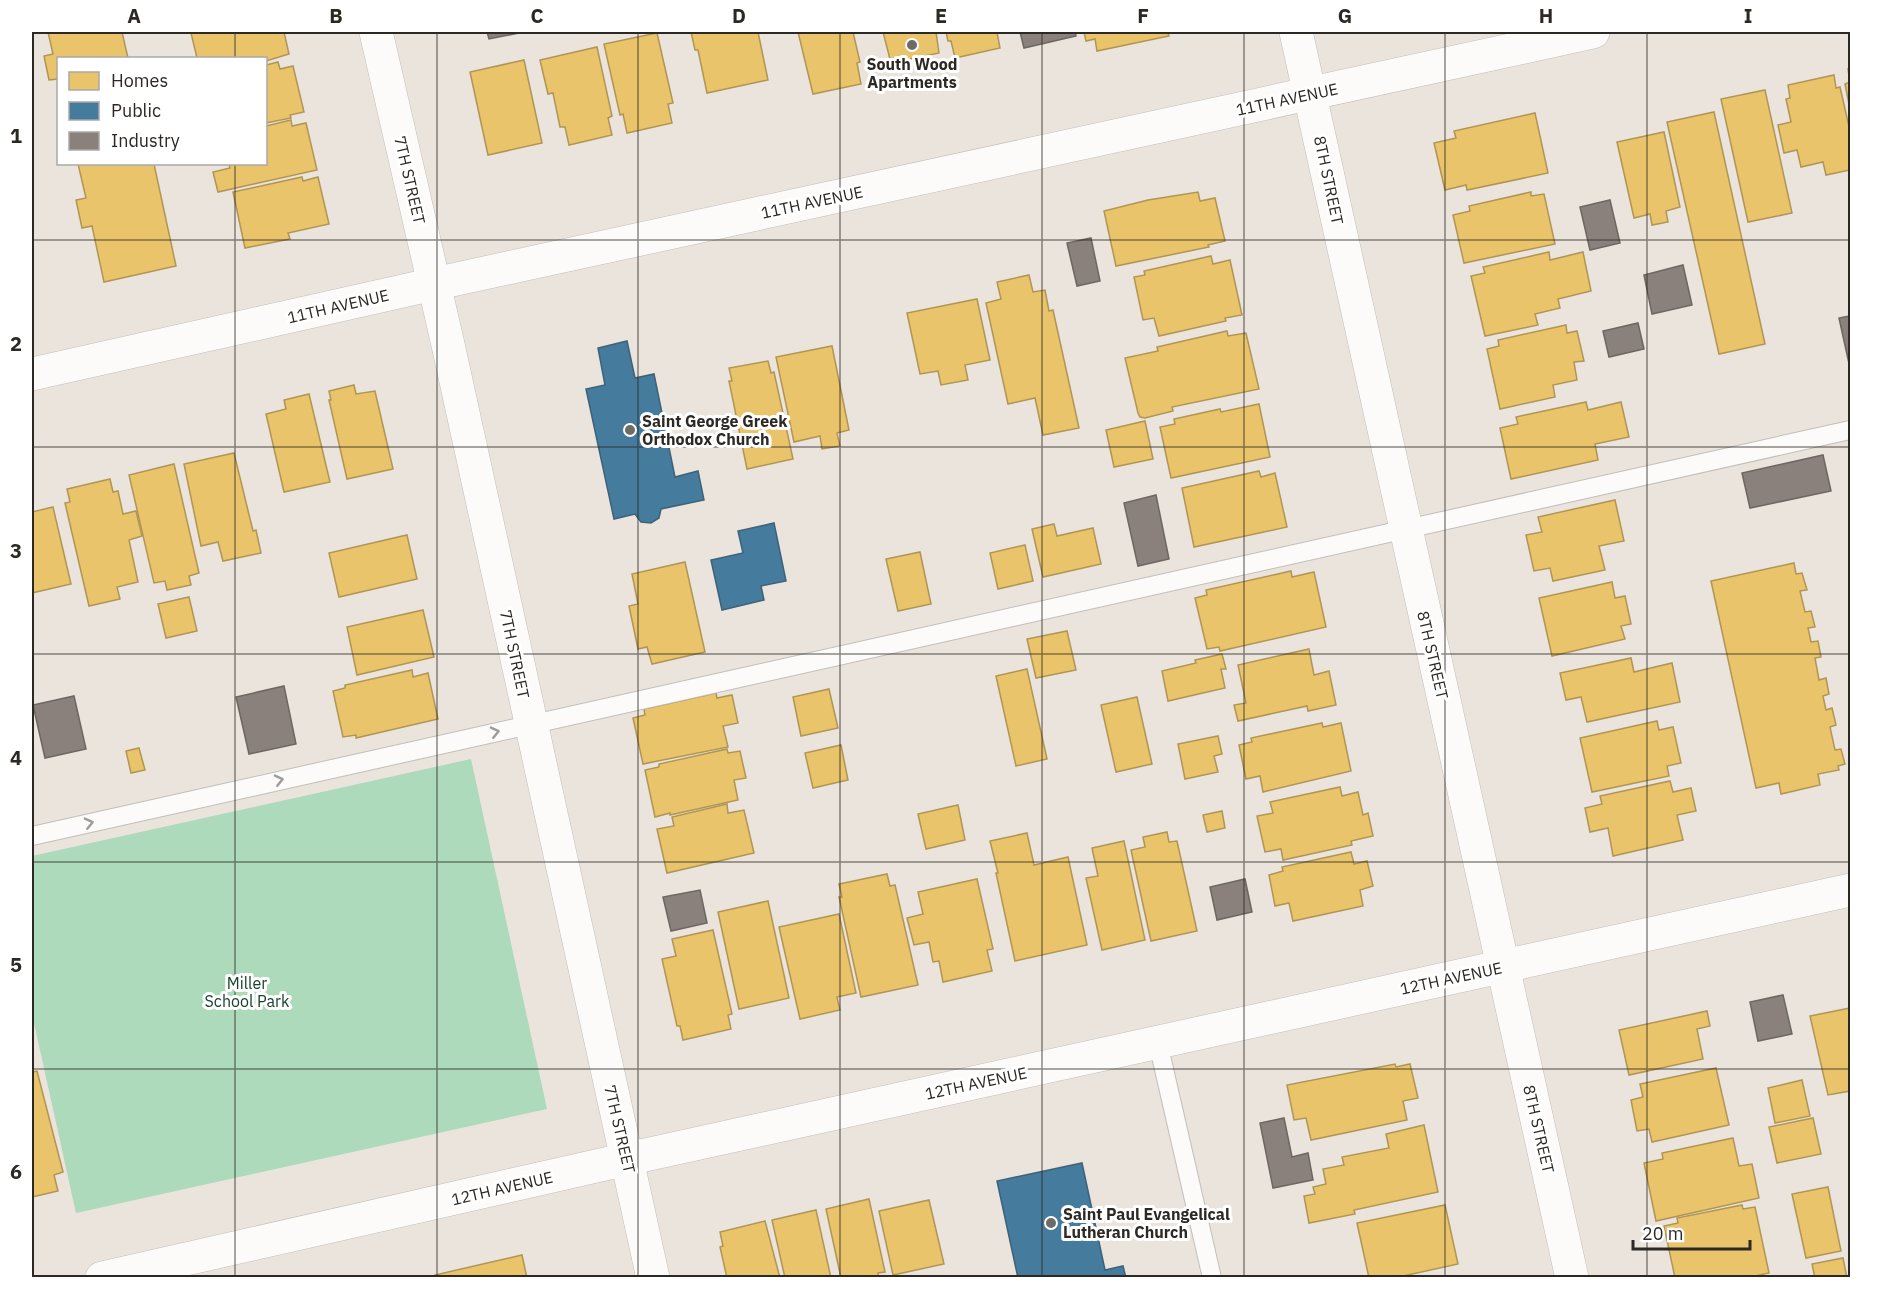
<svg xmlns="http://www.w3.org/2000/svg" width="1882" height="1309" viewBox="0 0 1882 1309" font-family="'IBM Plex Sans',sans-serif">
	<rect width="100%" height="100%" fill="#eae4dd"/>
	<!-- green -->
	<polygon fill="#acdaba" points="471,759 547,1109 76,1213 32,1014 32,856"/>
	<!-- homes -->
	<g fill="#e9c46a" stroke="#b09555" stroke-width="1.5">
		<polygon points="48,32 122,32 128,58 58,58 58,79 49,80 44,56 53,54"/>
		<polygon points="200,32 284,32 289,54 266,61 266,58 197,58 191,33"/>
		<polygon points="691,32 758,32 768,80 707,93 698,50 695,50"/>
		<polygon points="798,32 853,32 860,62 857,63 861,84 813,94"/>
		<polygon points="883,32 936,32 939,53 891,63"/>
		<polygon points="946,32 997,32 1000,48 955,58 951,41 948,41"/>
		<polygon points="1084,32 1174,32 1168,33 1169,36 1097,51 1095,39 1086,41"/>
		<polygon points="657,33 673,103 668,104 672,123 627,133 623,114 620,115 604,44"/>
		<polygon points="597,47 612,116 608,118 612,135 569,145 565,127 560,127 553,93 548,94 540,60"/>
		<polygon points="524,60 542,143 488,155 470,72"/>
		<polygon points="278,62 280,69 293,66 304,112 290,115 291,118 266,123 266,65"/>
		<polygon points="1848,69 1850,69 1850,109 1845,84 1850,82"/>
		<polygon points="1834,75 1836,88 1840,87 1850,131 1850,170 1826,175 1823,162 1801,167 1797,150 1784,153 1778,125 1791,122 1786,99 1790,98 1788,85"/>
		<polygon points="1765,90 1792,213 1748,222 1721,99"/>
		<polygon points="1714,112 1765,344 1719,354 1667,122"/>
		<polygon points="1535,113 1548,173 1467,190 1466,185 1445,190 1434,143 1456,138 1454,131"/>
		<polygon points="291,120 292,126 306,123 317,170 218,192 213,172 230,168 229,164 266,164 266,126"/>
		<polygon points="1664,132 1680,207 1666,211 1668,222 1652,225 1650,214 1634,218 1617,142"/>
		<polygon points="78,164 154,164 176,266 104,282 92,226 82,228 76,200 86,198"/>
		<polygon points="302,177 303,181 318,177 329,224 288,233 290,239 245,248 233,192"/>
		<polygon points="1198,192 1200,201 1215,198 1225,241 1208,245 1209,247 1116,266 1104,211 1148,200"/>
		<polygon points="1531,192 1531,196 1544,194 1555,244 1464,263 1453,215 1470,211 1469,206"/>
		<polygon points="1549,252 1550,260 1583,252 1591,291 1558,299 1560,308 1535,314 1538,325 1485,336 1471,276 1485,273 1483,267"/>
		<polygon points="1211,256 1213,264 1230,260 1242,315 1225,318 1226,321 1159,336 1154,318 1143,320 1134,277 1145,275 1144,271"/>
		<polygon points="1029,275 1033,292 1045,290 1049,311 1053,310 1079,428 1043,435 1035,398 1008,404 986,303 1001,299 997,282"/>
		<polygon points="977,299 990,360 965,365 968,380 941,385 938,371 920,374 907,313"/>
		<polygon points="1566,325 1567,333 1577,331 1584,361 1574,362 1577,380 1553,385 1555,397 1500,409 1487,349 1499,346 1498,340"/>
		<polygon points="1227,331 1228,336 1246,333 1259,389 1172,407 1173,411 1145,418 1140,417 1138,413 1125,358 1158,351 1157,347"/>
		<polygon points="832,346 849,430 837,433 840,446 822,449 820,436 794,442 776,357"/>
		<polygon points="768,361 771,373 774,372 793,459 747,469 729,381 732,381 729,368"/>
		<polygon points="354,385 356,394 375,391 393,469 347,479 329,400 331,400 329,391"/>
		<polygon points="309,394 330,482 284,492 266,414 286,409 284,400"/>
		<polygon points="1586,402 1588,410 1621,402 1629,437 1595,444 1598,460 1511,479 1500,428 1518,424 1516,417"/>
		<polygon points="1259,404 1270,457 1171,478 1160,427 1175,424 1174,419 1220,409 1221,412"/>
		<polygon points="1145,421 1153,459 1114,467 1106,430"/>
		<polygon points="234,453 253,531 256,530 261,553 223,561 218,542 201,546 184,464"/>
		<polygon points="174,464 199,573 189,576 191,585 167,590 165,581 154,583 129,475"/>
		<polygon points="1259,471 1261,477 1275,473 1287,527 1194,547 1182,488"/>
		<polygon points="110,479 113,492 118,491 123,514 136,511 142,536 129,540 138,582 117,587 120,599 89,606 65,503 70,502 67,489"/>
		<polygon points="1615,500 1624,541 1599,546 1605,570 1553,581 1550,568 1534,571 1526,535 1542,532 1538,517"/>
		<polygon points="53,507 71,584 32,593 32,512"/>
		<polygon points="1054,524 1057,536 1093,528 1101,564 1043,577 1032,529"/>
		<polygon points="407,535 417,579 339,597 329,553"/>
		<polygon points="1025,545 1033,581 998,589 990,553"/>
		<polygon points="920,552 931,604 898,611 886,559"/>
		<polygon points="685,562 705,652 652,664 647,647 638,649 629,606 638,604 632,574"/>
		<polygon points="1794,563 1796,574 1802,573 1807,590 1800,591 1805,612 1811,611 1815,627 1808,628 1811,642 1818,641 1821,657 1815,658 1819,680 1826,678 1829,694 1823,696 1826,710 1832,708 1836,725 1830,727 1835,750 1841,749 1845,764 1838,766 1839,770 1818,774 1820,785 1781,794 1779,783 1756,788 1711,581"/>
		<polygon points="1291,571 1292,577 1314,572 1326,627 1220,651 1219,647 1207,649 1195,598 1207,595 1206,590"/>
		<polygon points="1612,582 1615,598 1625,596 1631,624 1621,626 1625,639 1552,656 1539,598"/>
		<polygon points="189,597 197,631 166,638 158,604"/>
		<polygon points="423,610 434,657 357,675 347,627"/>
		<polygon points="1067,631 1076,670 1036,678 1027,639"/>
		<polygon points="1309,649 1314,675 1329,671 1336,705 1308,711 1307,706 1238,721 1234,705 1246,703 1238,665"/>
		<polygon points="1222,654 1226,669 1221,669 1225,688 1168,701 1162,671 1196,663 1195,660"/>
		<polygon points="1631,658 1634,672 1672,663 1680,702 1587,722 1581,697 1566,700 1560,673"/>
		<polygon points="1027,669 1047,759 1016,766 996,676"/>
		<polygon points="412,670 413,677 428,673 438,719 356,738 356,735 343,737 333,691 345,688 345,685"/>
		<polygon points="829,689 838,728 801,736 793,697"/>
		<polygon points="716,693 717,698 732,695 738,723 723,726 728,747 643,764 633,718 645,715 644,709"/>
		<polygon points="1137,697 1152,764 1116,772 1101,705"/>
		<polygon points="1657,721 1659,730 1673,727 1681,763 1667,766 1669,776 1592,792 1580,738"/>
		<polygon points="1322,723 1323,727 1341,723 1351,771 1263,792 1260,776 1246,779 1239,745 1252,742 1251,738"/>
		<polygon points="1218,736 1222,754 1214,756 1218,772 1185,779 1178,744"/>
		<polygon points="841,745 848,780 813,788 805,753"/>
		<polygon points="139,748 145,770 131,773 126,751"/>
		<polygon points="727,749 728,753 740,751 746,778 734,780 738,800 670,815 670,813 655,817 645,770 659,767 659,764"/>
		<polygon points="1670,781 1673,792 1691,788 1696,811 1677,815 1683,840 1613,856 1608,828 1590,832 1585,808 1602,804 1600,796"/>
		<polygon points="1340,787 1342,796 1358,792 1363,815 1368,813 1373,836 1351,841 1352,845 1283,860 1281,849 1265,852 1257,816 1273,813 1270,802"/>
		<polygon points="727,804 728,813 744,810 754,853 667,873 657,829 674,826 672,817"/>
		<polygon points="958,805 965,840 926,849 918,814"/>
		<polygon points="1222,811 1225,828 1207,832 1203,815"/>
		<polygon points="1167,832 1169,842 1177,841 1197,931 1151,941 1131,850 1145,847 1143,837"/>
		<polygon points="1027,833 1034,865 1068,857 1087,945 1015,961 996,873 998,873 990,841"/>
		<polygon points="1124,841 1145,940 1102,950 1086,878 1098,876 1092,848"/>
		<polygon points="1351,852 1354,864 1367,861 1373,886 1360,890 1363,906 1293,921 1289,903 1275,906 1269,875 1283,871 1282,867"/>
		<polygon points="887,874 890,886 895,885 918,985 861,997 839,897 842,897 839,884"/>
		<polygon points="977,879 993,949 987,950 992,971 943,982 939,961 933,962 929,942 914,945 907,918 923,914 918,892"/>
		<polygon points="768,901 789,998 739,1009 718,912"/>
		<polygon points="839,914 856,993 837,997 840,1010 800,1019 779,927"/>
		<polygon points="713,930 732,1014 728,1015 731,1029 683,1040 680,1026 677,1026 662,959 676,956 672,939"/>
		<polygon points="1850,1008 1850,1091 1828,1095 1810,1016"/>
		<polygon points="1707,1011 1710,1026 1697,1029 1703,1059 1629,1075 1619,1030"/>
		<polygon points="1395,1064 1396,1067 1410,1064 1418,1098 1403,1101 1407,1120 1311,1140 1306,1118 1294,1120 1287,1085"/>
		<polygon points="1716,1068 1729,1125 1652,1142 1649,1129 1637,1131 1631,1100 1643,1097 1640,1084"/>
		<polygon points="37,1071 63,1172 54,1175 58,1191 32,1197 32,1072"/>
		<polygon points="1802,1080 1810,1116 1775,1123 1768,1088"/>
		<polygon points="1813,1118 1821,1154 1777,1163 1769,1127"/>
		<polygon points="1424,1125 1438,1192 1354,1210 1355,1214 1309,1223 1304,1196 1315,1194 1313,1187 1326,1184 1323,1169 1344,1165 1342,1157 1389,1148 1386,1134"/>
		<polygon points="1733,1138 1739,1166 1752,1164 1759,1198 1656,1221 1644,1163 1663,1159 1662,1153"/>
		<polygon points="1828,1187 1841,1251 1806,1258 1792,1194"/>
		<polygon points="869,1199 885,1272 878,1273 879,1278 841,1278 826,1209"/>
		<polygon points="929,1200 944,1264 893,1275 879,1211"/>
		<polygon points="1445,1205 1458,1264 1394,1278 1369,1278 1357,1223"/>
		<polygon points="1742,1205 1743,1209 1755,1207 1769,1273 1746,1278 1675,1278 1664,1226 1678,1223 1677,1218"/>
		<polygon points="816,1210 831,1278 785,1278 772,1220"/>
		<polygon points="765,1221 780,1278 727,1278 720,1247 723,1246 720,1232"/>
		<polygon points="522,1255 527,1278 436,1278 435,1275"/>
		<polygon points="1843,1258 1847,1278 1815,1278 1812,1264"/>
	</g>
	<!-- public -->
	<g fill="#457b9d" stroke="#3e6278" stroke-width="1.5">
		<polygon points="627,341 635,378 654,374 675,477 698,471 704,500 661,509 659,518 651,523 641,522 635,514 614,519 586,389 605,385 598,348"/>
		<polygon points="774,523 786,581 761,586 764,600 722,610 711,560 743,553 738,531"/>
		<polygon points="1082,1163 1105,1270 1123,1266 1126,1278 1018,1278 997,1181"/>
	</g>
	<!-- industry -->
	<g fill="#8a817c" stroke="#6e6661" stroke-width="1.5">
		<polygon points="487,32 524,32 489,39"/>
		<polygon points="1020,32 1075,32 1076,36 1024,48"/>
		<polygon points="1610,200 1620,243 1590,250 1580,207"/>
		<polygon points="1091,238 1100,281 1077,286 1067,243"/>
		<polygon points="1683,265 1692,305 1652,314 1644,275"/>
		<polygon points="1850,316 1850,368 1839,318"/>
		<polygon points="1638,323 1644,349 1609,357 1603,331"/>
		<polygon points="1823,455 1831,491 1750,508 1742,473"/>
		<polygon points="1156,495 1169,559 1138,566 1124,503"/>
		<polygon points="284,686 296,744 249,754 236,697"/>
		<polygon points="74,696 86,749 45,758 33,705"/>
		<polygon points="1245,879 1252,912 1217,920 1210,887"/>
		<polygon points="700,890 707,923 671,931 663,897"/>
		<polygon points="1783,995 1792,1034 1758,1041 1750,1002"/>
		<polygon points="1284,1118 1292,1157 1308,1153 1313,1180 1273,1188 1260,1123"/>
	</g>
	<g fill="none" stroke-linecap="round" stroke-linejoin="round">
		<!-- service casing -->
		<g stroke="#c2beb9" stroke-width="20">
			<g id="service">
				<polyline points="32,836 1850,430"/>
				<polyline points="1158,1043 1212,1278"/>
			</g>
		</g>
		<!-- minor casing -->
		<g stroke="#c2beb9" stroke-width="34">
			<g id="minor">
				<polyline points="376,32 449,349 653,1278"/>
				<polyline points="32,374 434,284 1593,32"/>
				<polyline points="102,1278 627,1159 1850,890"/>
			</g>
		</g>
		<!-- tertiary casing -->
		<g stroke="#c2beb9" stroke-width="34">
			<polyline id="tertiary" points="1296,32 1572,1278"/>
		</g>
		<!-- service -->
		<use href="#service" stroke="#fcfbfa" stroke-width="18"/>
		<!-- minor -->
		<use href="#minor" stroke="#fcfbfa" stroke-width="33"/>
		<!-- tertiary -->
		<use href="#tertiary" stroke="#fcfbfa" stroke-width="33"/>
	</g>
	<!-- one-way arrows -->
	<defs><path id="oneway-chevron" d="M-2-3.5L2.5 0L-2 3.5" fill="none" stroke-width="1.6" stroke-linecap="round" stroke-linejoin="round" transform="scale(1.5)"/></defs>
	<g stroke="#9e9c99">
		<use href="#oneway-chevron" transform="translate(495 732) rotate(-13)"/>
		<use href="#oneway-chevron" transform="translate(279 780) rotate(-13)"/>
		<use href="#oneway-chevron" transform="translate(89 823) rotate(-13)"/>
	</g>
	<!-- grid -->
	<path fill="none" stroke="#2c2823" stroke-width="1.5" stroke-opacity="0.55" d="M235 32V58M437 32V1278M638 32V1278M840 32V1278M1042 32V1278M1244 32V1278M1445 32V1278M1647 32V1278M235 164V1278M32 240H1850M32 447H1850M32 654H1850M32 862H1850M32 1069H1850"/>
	<!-- markers -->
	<g fill="#6e6a64" stroke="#fff" stroke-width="2">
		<circle cx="912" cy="45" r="6"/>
		<circle cx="630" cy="430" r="6"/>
		<circle cx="1051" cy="1223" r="6"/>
	</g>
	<g text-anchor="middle" stroke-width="6" stroke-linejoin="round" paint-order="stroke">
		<!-- poi labels -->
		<g font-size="16" font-weight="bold" fill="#2c2823" stroke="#fff" text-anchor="start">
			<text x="912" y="70" text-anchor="middle">South Wood<tspan x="912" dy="18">Apartments</tspan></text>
			<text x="642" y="427">Saint George Greek<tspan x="642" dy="18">Orthodox Church</tspan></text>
			<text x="1063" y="1220">Saint Paul Evangelical<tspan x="1063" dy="18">Lutheran Church</tspan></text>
		</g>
		<!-- street labels -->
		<g font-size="16" fill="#2c2823" stroke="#fff">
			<text transform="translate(1287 99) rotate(-12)" y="6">11TH AVENUE</text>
			<text transform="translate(410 180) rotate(77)" y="6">7TH STREET</text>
			<text transform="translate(1329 180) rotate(78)" y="6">8TH STREET</text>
			<text transform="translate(812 202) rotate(-12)" y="6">11TH AVENUE</text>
			<text transform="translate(338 306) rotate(-13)" y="6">11TH AVENUE</text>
			<text transform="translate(515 654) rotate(78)" y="6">7TH STREET</text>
			<text transform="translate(1433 655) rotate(77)" y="6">8TH STREET</text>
			<text transform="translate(1451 978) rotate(-12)" y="6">12TH AVENUE</text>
			<text transform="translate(976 1083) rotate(-12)" y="6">12TH AVENUE</text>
			<text transform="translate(620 1129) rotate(77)" y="6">7TH STREET</text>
			<text transform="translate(1539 1129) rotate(77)" y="6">8TH STREET</text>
			<text transform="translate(502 1188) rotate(-13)" y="6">12TH AVENUE</text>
		</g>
		<!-- park labels -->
		<g font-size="16" fill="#17412a" stroke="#fff">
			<text x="247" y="989">Miller<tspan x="247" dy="18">School Park</tspan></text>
		</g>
	</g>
	<!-- border -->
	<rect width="1882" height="1309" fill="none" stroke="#ffffff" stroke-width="66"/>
	<!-- legend -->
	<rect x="57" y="57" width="210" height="108" fill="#ffffff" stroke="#aba9a7" stroke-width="1.5"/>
	<rect x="69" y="72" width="30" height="18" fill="#e9c46a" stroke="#aba9a7" stroke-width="1.5"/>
	<text x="111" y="87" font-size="18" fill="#2c2823">Homes</text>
	<rect x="69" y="102" width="30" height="18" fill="#457b9d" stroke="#aba9a7" stroke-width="1.5"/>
	<text x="111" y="117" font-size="18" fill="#2c2823">Public</text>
	<rect x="69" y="132" width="30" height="18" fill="#8a817c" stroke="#aba9a7" stroke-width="1.5"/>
	<text x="111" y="147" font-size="18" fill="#2c2823">Industry</text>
	<!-- scale -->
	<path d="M1633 1240v9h117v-9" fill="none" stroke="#2c2823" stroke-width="3"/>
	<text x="1642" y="1240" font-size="18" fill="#2c2823" stroke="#ffffff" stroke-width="4.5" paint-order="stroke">20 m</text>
	<rect x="33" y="33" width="1816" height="1243" fill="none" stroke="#2c2823" stroke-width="2"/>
	<g font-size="20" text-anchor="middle" font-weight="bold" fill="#2c2823">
		<text x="134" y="23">A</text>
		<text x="336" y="23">B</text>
		<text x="537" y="23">C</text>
		<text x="739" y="23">D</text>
		<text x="941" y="23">E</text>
		<text x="1143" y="23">F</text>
		<text x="1345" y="23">G</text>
		<text x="1546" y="23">H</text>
		<text x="1748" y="23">I</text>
		<text x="16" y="143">1</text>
		<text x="16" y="351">2</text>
		<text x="16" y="558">3</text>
		<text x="16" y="765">4</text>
		<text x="16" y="972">5</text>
		<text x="16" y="1179">6</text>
	</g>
</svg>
